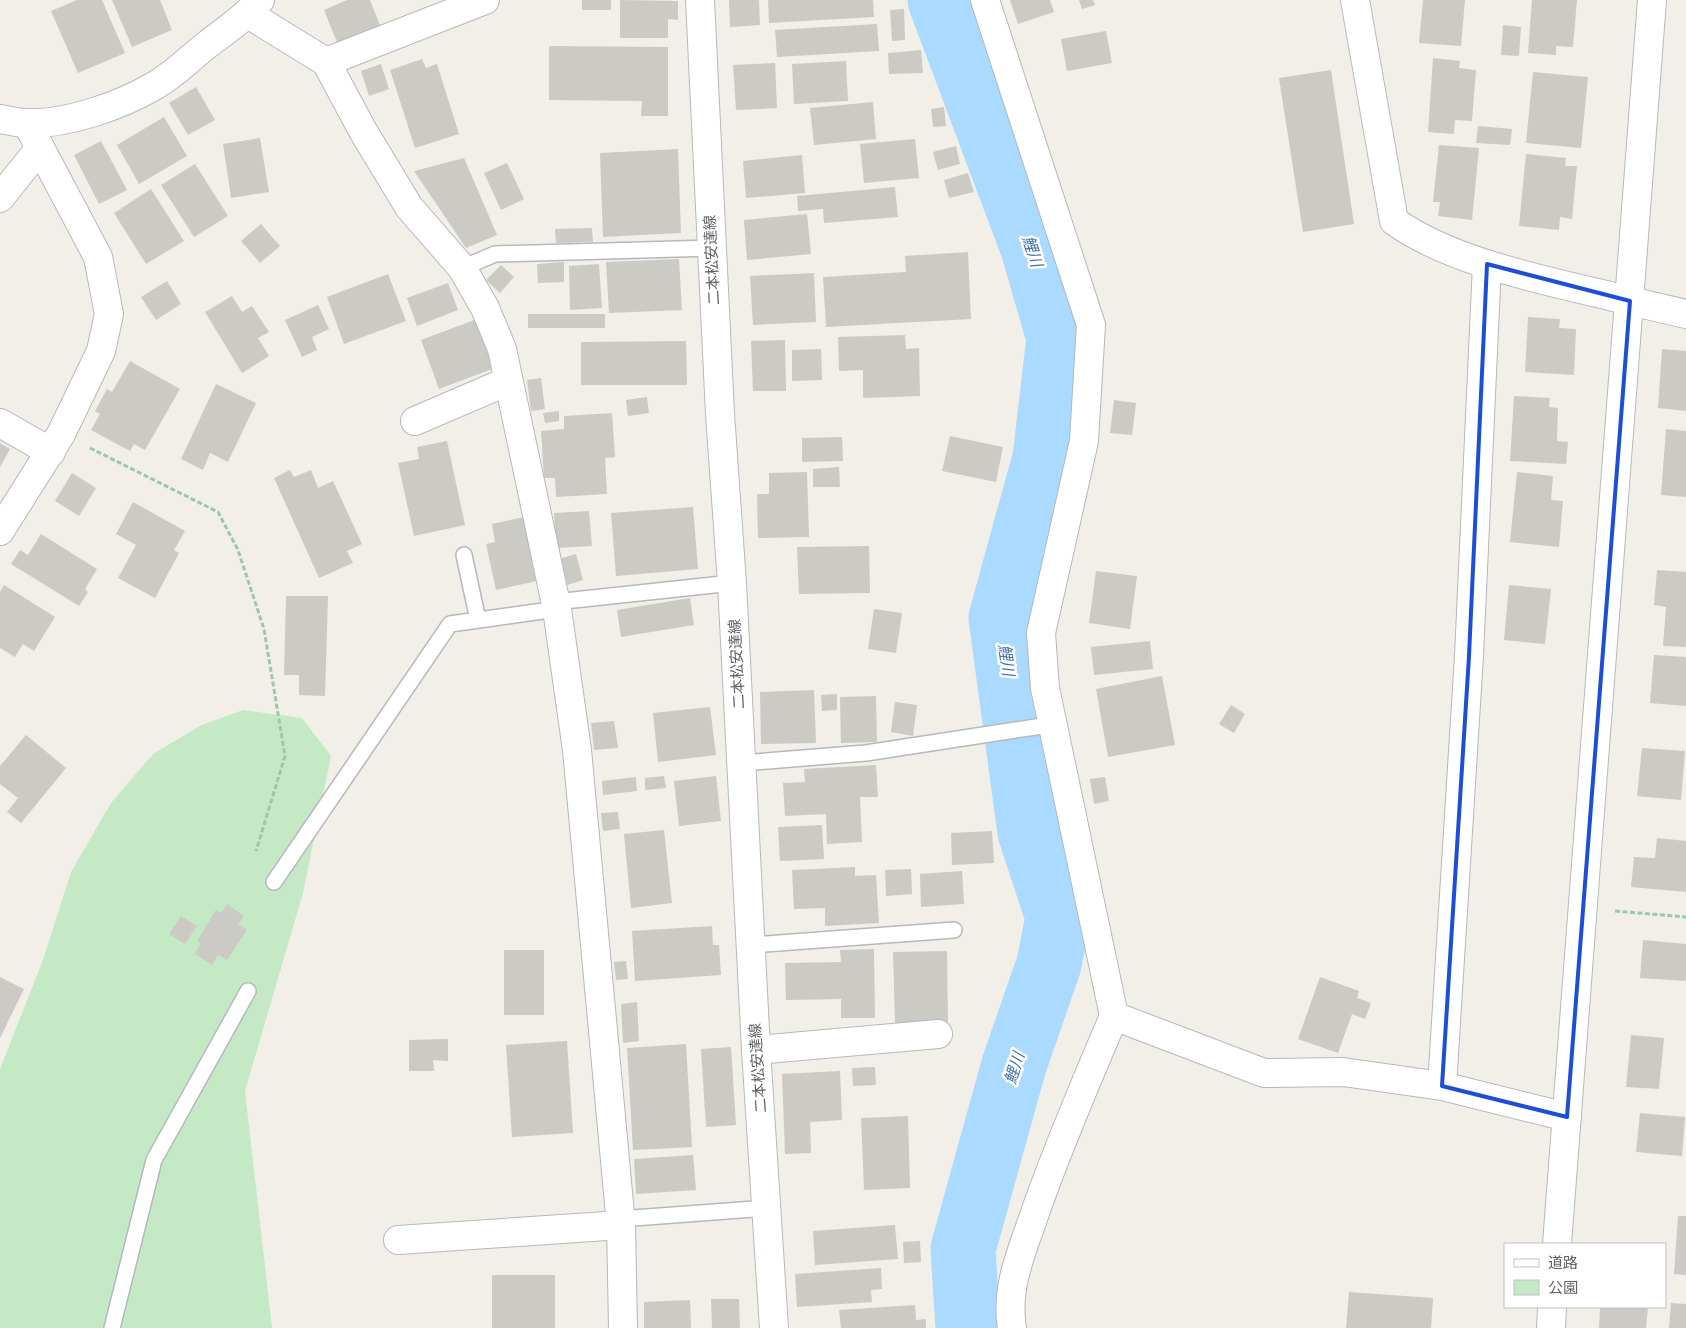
<svg xmlns="http://www.w3.org/2000/svg" width="1686" height="1328" viewBox="0 0 1686 1328" font-family="'PT Sans','Noto Sans JP',sans-serif">
	<rect width="100%" height="100%" fill="#f1efe8"/>
	<!-- green -->
	<polygon fill="#c5e8c5" points="243,710 302,718 331,756 303,893 245,1091 272,1328 0,1328 0,1069 43,960 71,872 111,803 153,754 202,725"/>
	<g fill="none" stroke-linecap="round" stroke-linejoin="round">
		<!-- river -->
		<polyline stroke="#aadaff" stroke-width="65" points="940,0 1033,248 1059,338 1045,458 1001,618 1030,832 1058,917 1049,964 1014,1065 963,1249 968,1328"/>
	</g>
	<!-- building -->
	<g fill="#cccac5">
		<polygon points="77,0 102,0 125,53 78,73 51,11"/>
		<polygon points="112,0 160,0 172,30 132,47"/>
		<polygon points="347,0 370,0 382,30 339,47 324,10"/>
		<rect x="582" y="0" width="29" height="10"/>
		<polygon points="620,0 678,1 678,20 668,19 668,38 620,38"/>
		<polygon points="729,0 759,0 760,25 730,27"/>
		<polygon points="768,0 873,0 874,17 769,23"/>
		<polygon points="1010,0 1050,0 1054,12 1018,24"/>
		<polygon points="1079,0 1093,0 1095,5 1082,9"/>
		<polygon points="1423,0 1465,0 1461,46 1419,43"/>
		<polygon points="1532,0 1577,0 1573,47 1556,46 1556,55 1528,53"/>
		<polygon points="904,9 905,40 892,41 890,10"/>
		<polygon points="877,24 879,51 777,57 775,30"/>
		<polygon points="1503,25 1521,27 1519,56 1501,55"/>
		<polygon points="1106,31 1112,63 1067,71 1061,39"/>
		<polygon points="549,46 668,47 668,116 641,116 642,101 549,100"/>
		<polygon points="921,50 923,73 889,74 888,53"/>
		<polygon points="1433,58 1460,61 1459,68 1476,70 1472,121 1455,120 1454,134 1428,132"/>
		<polygon points="422,59 426,68 437,64 459,134 415,148 390,70"/>
		<polygon points="846,61 848,101 794,104 792,64"/>
		<polygon points="775,63 777,108 736,110 733,65"/>
		<polygon points="381,64 389,89 369,96 361,71"/>
		<polygon points="1331,70 1354,224 1303,232 1279,78"/>
		<polygon points="1533,72 1588,77 1581,148 1526,143"/>
		<polygon points="196,87 215,120 188,135 169,103"/>
		<polygon points="873,102 876,139 814,145 810,108"/>
		<polygon points="944,107 946,126 933,127 931,109"/>
		<polygon points="164,117 187,156 139,184 117,145"/>
		<polygon points="1478,126 1512,129 1510,145 1476,143"/>
		<polygon points="260,138 269,192 231,198 223,144"/>
		<polygon points="915,139 919,178 864,183 860,144"/>
		<polygon points="101,141 127,190 99,204 74,155"/>
		<polygon points="1439,145 1479,148 1472,220 1438,216 1440,202 1433,202"/>
		<polygon points="956,146 960,164 938,170 933,152"/>
		<polygon points="678,149 681,233 603,237 600,153"/>
		<polygon points="1526,154 1566,158 1565,166 1577,166 1572,219 1560,217 1559,230 1519,226"/>
		<polygon points="802,155 805,193 746,198 743,161"/>
		<polygon points="464,158 497,235 466,248 414,171"/>
		<polygon points="507,163 524,199 501,210 484,173"/>
		<polygon points="195,164 228,216 194,237 161,185"/>
		<polygon points="968,173 974,192 949,198 944,180"/>
		<polygon points="895,187 898,217 824,223 823,209 798,211 797,196"/>
		<polygon points="151,189 184,241 146,264 114,213"/>
		<polygon points="807,214 811,254 747,260 744,220"/>
		<polygon points="261,224 280,246 260,263 241,241"/>
		<polygon points="592,228 593,242 556,243 555,229"/>
		<polygon points="968,252 971,319 826,327 823,277 906,272 905,256"/>
		<polygon points="679,259 682,310 609,313 606,262"/>
		<polygon points="564,262 564,282 538,283 537,264"/>
		<polygon points="599,264 602,308 570,310 569,266"/>
		<polygon points="501,265 514,277 500,293 486,280"/>
		<polygon points="814,273 816,322 753,325 750,276"/>
		<polygon points="388,274 406,321 344,344 327,297"/>
		<polygon points="167,281 181,304 156,320 141,297"/>
		<polygon points="448,283 458,310 417,326 407,298"/>
		<polygon points="232,296 242,312 252,306 269,332 258,338 269,356 242,373 205,312"/>
		<polygon points="318,305 329,329 312,337 317,350 302,357 285,320"/>
		<rect x="528" y="314" width="77" height="14"/>
		<polygon points="1528,317 1560,319 1559,328 1576,329 1574,375 1525,372"/>
		<polygon points="477,319 495,368 439,389 421,340"/>
		<polygon points="905,335 906,349 919,348 920,396 863,398 863,370 839,371 838,337"/>
		<polygon points="785,340 786,391 753,391 751,341"/>
		<polygon points="686,341 687,385 581,385 581,342"/>
		<polygon points="821,349 822,380 792,381 792,350"/>
		<polygon points="1662,349 1686,351 1686,411 1658,408"/>
		<polygon points="130,361 180,389 145,450 134,444 130,451 91,430 100,414 95,411 107,389 112,392"/>
		<polygon points="541,378 545,409 531,411 527,380"/>
		<polygon points="216,384 256,403 228,462 210,453 203,470 181,459"/>
		<polygon points="1514,396 1550,398 1549,407 1558,408 1557,441 1568,442 1566,464 1510,461"/>
		<polygon points="647,397 649,413 628,416 626,400"/>
		<polygon points="1114,400 1136,403 1132,435 1110,433"/>
		<polygon points="559,411 559,421 545,423 543,413"/>
		<polygon points="612,413 615,457 605,458 607,494 556,497 555,478 544,478 541,431 564,429 564,416"/>
		<polygon points="1666,429 1686,431 1686,497 1661,495"/>
		<polygon points="950,436 1003,447 996,482 942,471"/>
		<polygon points="842,437 843,461 802,462 802,438"/>
		<polygon points="447,441 465,525 414,536 398,463 419,459 417,447"/>
		<polygon points="0,443 10,449 0,467"/>
		<polygon points="839,467 840,487 813,487 813,469"/>
		<polygon points="290,470 294,477 311,470 318,488 333,481 362,544 347,551 353,563 319,578 274,478"/>
		<polygon points="807,472 809,537 758,538 757,494 769,494 769,473"/>
		<polygon points="1517,472 1553,476 1551,500 1563,501 1559,547 1510,542"/>
		<polygon points="72,473 96,488 79,516 55,501"/>
		<polygon points="133,502 185,531 174,550 179,553 155,598 118,578 136,545 116,534"/>
		<polygon points="693,507 698,569 616,576 611,513"/>
		<polygon points="589,511 592,546 556,548 554,513"/>
		<polygon points="524,517 537,581 496,590 486,544 495,542 492,524"/>
		<polygon points="41,534 97,569 85,589 88,592 79,606 11,564 20,550 28,555"/>
		<polygon points="869,546 870,593 799,594 797,547"/>
		<polygon points="576,554 583,580 567,585 559,559"/>
		<polygon points="1657,570 1686,572 1686,647 1663,646 1666,607 1654,605"/>
		<polygon points="1096,571 1137,576 1130,629 1089,623"/>
		<polygon points="4,585 55,617 34,651 23,644 15,657 0,648 0,592"/>
		<polygon points="1509,585 1551,589 1545,644 1504,640"/>
		<polygon points="286,596 328,596 325,696 299,695 299,675 284,675"/>
		<polygon points="690,598 694,625 621,637 617,610"/>
		<polygon points="874,609 902,613 896,653 868,649"/>
		<polygon points="1150,641 1153,669 1094,675 1091,647"/>
		<polygon points="1654,655 1686,657 1686,706 1650,703"/>
		<polygon points="1162,676 1175,745 1108,757 1096,689"/>
		<polygon points="814,690 816,743 761,744 760,692"/>
		<polygon points="837,694 837,710 822,711 821,695"/>
		<polygon points="876,696 877,742 841,743 840,697"/>
		<polygon points="895,702 917,705 913,736 891,732"/>
		<polygon points="1231,705 1245,714 1234,733 1219,724"/>
		<polygon points="710,707 716,755 658,762 653,713"/>
		<polygon points="614,721 618,748 594,750 591,723"/>
		<polygon points="26,735 66,768 21,823 7,812 18,798 0,784 0,766"/>
		<polygon points="1642,748 1685,751 1681,800 1637,796"/>
		<polygon points="876,765 878,797 860,797 862,842 827,844 826,814 785,816 783,783 805,782 804,769"/>
		<polygon points="664,776 666,788 645,790 645,778"/>
		<polygon points="716,776 721,821 679,826 674,781"/>
		<polygon points="636,777 637,791 603,795 602,781"/>
		<polygon points="1105,777 1109,801 1094,804 1090,779"/>
		<polygon points="618,812 620,829 603,831 601,813"/>
		<polygon points="822,825 824,859 780,861 778,827"/>
		<polygon points="664,830 672,903 631,908 624,834"/>
		<polygon points="992,831 994,863 952,865 951,833"/>
		<polygon points="1657,838 1686,841 1686,892 1631,887 1634,857 1655,858"/>
		<polygon points="855,867 855,876 876,875 879,923 825,926 825,908 794,909 792,870"/>
		<polygon points="911,869 912,894 886,896 885,870"/>
		<polygon points="962,871 964,904 921,907 920,874"/>
		<polygon points="227,904 244,916 238,924 247,930 227,960 218,955 212,965 195,954 201,943 197,941 216,910 221,913"/>
		<polygon points="181,916 197,926 185,944 169,934"/>
		<polygon points="712,926 713,945 719,945 721,975 635,981 632,931"/>
		<polygon points="1643,940 1686,944 1686,981 1640,978"/>
		<polygon points="874,949 875,1018 841,1018 841,999 786,1000 785,963 841,962 840,950"/>
		<rect x="504" y="950" width="40" height="65"/>
		<polygon points="947,951 948,1022 895,1023 893,952"/>
		<polygon points="626,961 628,979 616,980 614,962"/>
		<polygon points="0,977 24,989 0,1038"/>
		<polygon points="1320,977 1359,991 1357,998 1371,1003 1365,1019 1352,1014 1338,1053 1298,1039"/>
		<polygon points="637,1002 639,1041 623,1043 621,1004"/>
		<polygon points="1631,1035 1664,1038 1659,1089 1626,1087"/>
		<polygon points="448,1039 448,1061 433,1060 434,1071 409,1071 409,1040"/>
		<polygon points="567,1041 573,1133 512,1137 506,1045"/>
		<polygon points="686,1044 692,1147 633,1150 627,1048"/>
		<polygon points="731,1047 736,1125 706,1127 701,1049"/>
		<polygon points="875,1067 876,1085 853,1086 852,1068"/>
		<polygon points="840,1071 842,1120 810,1122 811,1153 785,1154 782,1074"/>
		<polygon points="1640,1113 1685,1117 1682,1156 1636,1152"/>
		<polygon points="908,1116 910,1188 864,1190 861,1118"/>
		<polygon points="693,1155 696,1190 636,1194 634,1159"/>
		<polygon points="1678,1216 1686,1216 1686,1275 1674,1274"/>
		<polygon points="895,1225 898,1259 815,1265 813,1231"/>
		<polygon points="920,1241 921,1262 904,1263 903,1242"/>
		<polygon points="881,1268 882,1289 871,1290 872,1302 797,1307 795,1274"/>
		<rect x="492" y="1275" width="63" height="53"/>
		<polygon points="1349,1292 1433,1298 1431,1328 1346,1328"/>
		<polygon points="711,1299 739,1299 740,1328 712,1328"/>
		<polygon points="690,1300 691,1328 644,1328 644,1302"/>
		<polygon points="1671,1303 1686,1304 1686,1328 1669,1328"/>
		<polygon points="915,1305 916,1320 926,1319 926,1328 841,1328 839,1310"/>
		<polygon points="1600,1307 1648,1307 1646,1328 1599,1328"/>
	</g>
	<g fill="none" stroke-linecap="round" stroke-linejoin="round">
		<!-- lane casing -->
		<g stroke="#b5b8bc" stroke-width="18">
			<g id="lane">
				<polyline points="462,268 495,254 712,248"/>
				<polyline points="464,555 478,620"/>
				<polyline points="555,602 732,583"/>
				<polyline points="742,763 866,753 1042,726"/>
				<polyline points="274,882 450,624 557,609"/>
				<polyline points="751,945 954,930"/>
				<polyline points="620,1219 767,1208"/>
				<polyline points="112,1328 154,1160 248,991"/>
			</g>
		</g>
		<!-- street casing -->
		<g stroke="#b5b8bc" stroke-width="30">
			<g id="street">
				<polyline points="985,0 1091,325 1084,441 1041,633 1045,688 1114,1016 1264,1073 1343,1072 1442,1086 1567,1117"/>
				<polyline points="248,14 326,62 363,131 409,207 462,268 485,308 502,349 557,609 577,750 621,1225 623,1328"/>
				<polyline points="326,62 485,0"/>
				<polyline points="0,198 40,148"/>
				<polyline points="1630,301 1686,314"/>
				<polyline points="415,421 508,381"/>
				<polyline points="0,423 51,452"/>
				<polyline points="0,531 61,434 101,351 109,314 98,257 27,123"/>
				<polyline points="756,1050 938,1034"/>
				<polyline points="1442,1086 1469,656 1487,264"/>
				<polyline points="398,1240 621,1225"/>
				<path d="M1012 1328C1005 1286 1023 1249 1036 1210 1059 1144 1087 1080 1114 1016"/>
			</g>
		</g>
		<!-- secondary casing -->
		<g stroke="#b6babf" stroke-width="30">
			<g id="secondary">
				<polyline points="700,0 720,414 732,583 756,1050 774,1328"/>
				<path d="M1355 0 1394 221C1455 265 1556 282 1630 301"/>
				<path d="M0 119C9 121 18 123 26 123 65 125 120 106 154 86 174 75 190 58 208 44 226 30 245 18 260 0"/>
				<polyline points="1557,1244 1652,0"/>
				<polyline points="1551,1328 1552,1307"/>
			</g>
		</g>
		<!-- path -->
		<g stroke="#9cc7a9" stroke-width="3" stroke-dasharray="5 2.5" stroke-linecap="butt">
			<polyline points="90,448 218,512 238,550 264,629 285,756 256,851"/>
			<polyline points="1615,911 1686,917"/>
		</g>
		<!-- lane -->
		<use href="#lane" stroke="#fff" stroke-width="15"/>
		<!-- street -->
		<use href="#street" stroke="#fff" stroke-width="28"/>
		<!-- secondary -->
		<use href="#secondary" stroke="#fff" stroke-width="28"/>
	</g>
	<!-- marked area -->
	<path fill="none" stroke="#1d4ed8" stroke-width="4" stroke-linejoin="round" d="M1487 264 1630 301 1567 1117 1442 1086 1469 656Z"/>
	<g text-anchor="middle" stroke-width="5" stroke-linejoin="round" paint-order="stroke">
		<!-- street labels -->
		<g font-size="15" fill="#5f6368" stroke="#fff">
			<text transform="translate(712 260) rotate(-93)" y="5">二本松安達線</text>
			<text transform="translate(737 664) rotate(-93)" y="5">二本松安達線</text>
			<text transform="translate(758 1068) rotate(-94)" y="5">二本松安達線</text>
		</g>
		<!-- water labels -->
		<g font-size="16" font-style="italic" fill="#4174aa" stroke="#fff">
			<text transform="translate(1033 251) rotate(72)" y="6">鯉川</text>
			<text transform="translate(1007 660) rotate(82)" y="6">鯉川</text>
			<text transform="translate(1014 1068) rotate(-73)" y="6">鯉川</text>
		</g>
	</g>
	<!-- legend -->
	<rect x="1504" y="1243" width="162" height="65" fill="#ffffff" stroke="#bfc1c3"/>
	<rect x="1514" y="1259" width="25" height="8" fill="#ffffff" stroke="#bfc1c3"/>
	<text x="1548" y="1268" font-size="15" fill="#5f6368">道路</text>
	<rect x="1514" y="1280" width="25" height="15" fill="#c5e8c5" stroke="#bfc1c3"/>
	<text x="1548" y="1293" font-size="15" fill="#5f6368">公園</text>
</svg>
